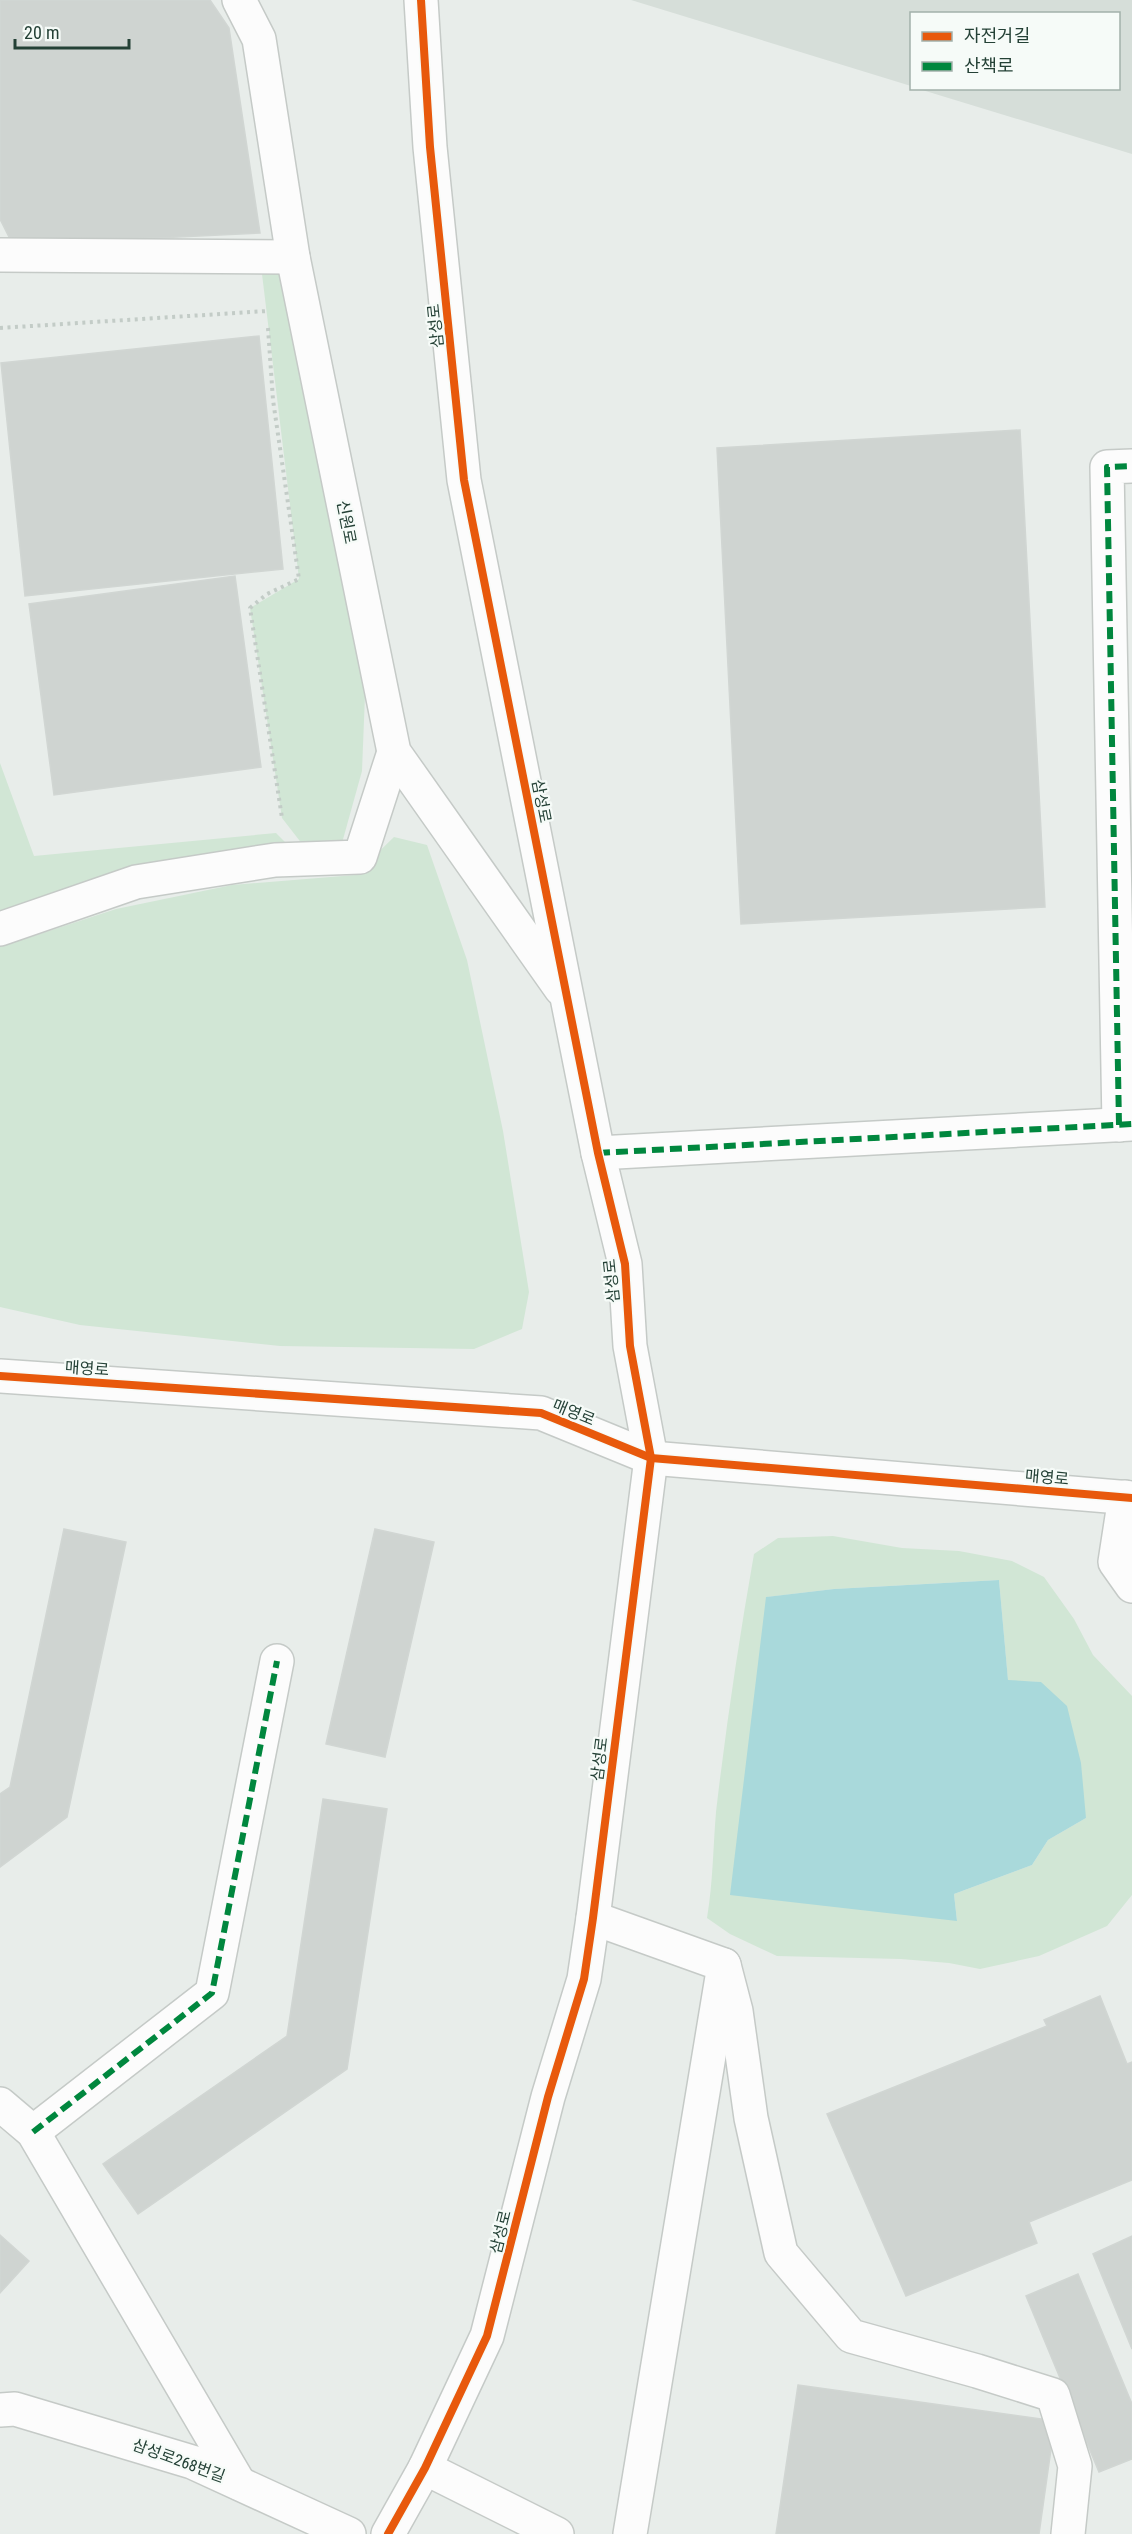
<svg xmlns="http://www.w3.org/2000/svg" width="1132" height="2534" viewBox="0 0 1132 2534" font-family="'Roboto Condensed','Noto Sans KR',sans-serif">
	<rect width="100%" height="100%" fill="#e8edea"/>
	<!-- built -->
	<polygon fill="#d6ded9" points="631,0 1132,0 1132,154 919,89 1118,88 1118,14 912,14 911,86"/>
	<!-- green -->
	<g fill="#d1e6d5" fill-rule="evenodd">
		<polygon points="296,270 366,670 362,771 342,843 313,858 282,818 250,608 299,579 262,274"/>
		<polygon points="0,763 34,856 276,833 289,846 0,913"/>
		<polygon points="394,837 427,845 467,960 503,1131 529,1292 522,1329 474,1349 280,1346 80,1325 0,1307 0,947 116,909 232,885 355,875"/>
		<path d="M833 1536 902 1548 959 1551 1012 1561 1044 1577 1074 1619 1093 1655 1132 1696V1895L1107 1926 1039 1956 980 1969 949 1963 901 1959 777 1956 730 1934 707 1918C713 1883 713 1848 716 1812 726 1726 739 1639 754 1554L778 1538ZM999 1580 1008 1681 1041 1682 1086 1818 1048 1840 1032 1865 954 1894 957 1921 767 1597 834 1589Z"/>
	</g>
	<!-- water -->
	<polygon fill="#a9d9db" points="999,1580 1008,1680 1041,1682 1067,1706 1081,1763 1086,1818 1048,1840 1032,1865 954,1894 957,1921 730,1895 766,1597 834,1589"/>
	<!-- building -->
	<g fill="#cfd4d1" stroke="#d1d6d3" stroke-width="1.5">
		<polygon points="0,0 210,0 229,28 260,233 13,245 0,219"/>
		<polygon points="259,336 283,569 25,596 1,363"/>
		<polygon points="1020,430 1045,907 741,924 717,448"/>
		<polygon points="235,576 261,767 54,795 29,604"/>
		<polygon points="64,1529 126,1542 67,1817 0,1867 0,1794 10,1787"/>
		<polygon points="375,1529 434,1542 385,1757 326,1744"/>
		<polygon points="323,1799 387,1809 347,2069 138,2214 103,2164 287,2036"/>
		<polygon points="1100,1996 1127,2064 1132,2062 1132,2180 1029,2222 1037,2243 906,2296 827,2114 1047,2026 1044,2020"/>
		<polygon points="0,2235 29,2261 0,2293"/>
		<polygon points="1132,2236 1132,2349 1093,2254"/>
		<polygon points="1078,2274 1132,2404 1132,2459 1099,2472 1026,2296"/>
		<polygon points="798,2385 1055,2421 1039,2534 776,2534"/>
	</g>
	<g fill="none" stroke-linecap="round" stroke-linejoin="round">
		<!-- minor casing -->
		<g stroke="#c5cac7" stroke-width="36">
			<g id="minor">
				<polyline points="239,0 259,39 293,257 394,752 561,989"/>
				<polyline points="0,255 293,257"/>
				<polyline points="0,929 136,882 275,860 360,857 394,752"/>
				<polyline points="1119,1125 1107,467 1132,466"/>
				<polyline points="598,1153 1132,1124"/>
				<polyline points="0,1376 541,1413 651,1458 1132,1498"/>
				<polyline points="1125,1497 1115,1562 1132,1586"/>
				<polyline points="593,1918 724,1965 630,2534"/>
				<polyline points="724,1965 736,2011 751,2118 781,2253 851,2336 977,2371 1053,2395 1075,2466 1068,2534"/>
				<polyline points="0,2104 33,2132 239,2483"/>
				<polyline points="33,2132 212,1993 277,1661"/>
				<polyline points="0,2410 15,2409 192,2462 349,2534"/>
				<polyline points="425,2468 557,2534"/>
				<polyline points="388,2534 425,2468 487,2336 548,2097 584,1979 593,1918 651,1458 630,1346 625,1264 598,1153 464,480 430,147 421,0"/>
			</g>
		</g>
		<!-- path -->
		<g stroke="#c3ccc7" stroke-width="4" stroke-dasharray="3 4.5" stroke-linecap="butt">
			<polyline points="0,328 267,311"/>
			<polyline points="268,328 273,400 299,579 267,594 250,608 282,818"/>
		</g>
		<!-- minor -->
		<use href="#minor" stroke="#fcfcfc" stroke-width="33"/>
		<!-- quiet -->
		<g stroke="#00873e" stroke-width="6" stroke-dasharray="12 6" stroke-linecap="butt">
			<polyline points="1119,1125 1107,467 1132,466"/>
			<polyline points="598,1153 1132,1124"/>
			<polyline points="33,2132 212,1993 277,1661"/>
		</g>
		<!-- cycleway casing -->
		<g stroke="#f6fbf8" stroke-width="11">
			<g id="cycleway">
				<polyline points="0,1376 541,1413 651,1458 1132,1498"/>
				<polyline points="388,2534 425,2468 487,2336 548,2097 584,1979 593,1918 651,1458 630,1346 625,1264 598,1153 464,480 430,147 421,0"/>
			</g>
		</g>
		<!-- cycleway -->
		<use href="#cycleway" stroke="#e8590c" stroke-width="8"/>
	</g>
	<g text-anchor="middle" stroke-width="4.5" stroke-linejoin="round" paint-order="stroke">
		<!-- street labels -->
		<g font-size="16" fill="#244136" stroke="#f6fbf8">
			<text transform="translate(435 326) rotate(-96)" y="6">삼성로</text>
			<text transform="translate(347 522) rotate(79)" y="6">신원로</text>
			<text transform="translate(542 801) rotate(79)" y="6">삼성로</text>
			<text transform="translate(611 1281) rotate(-96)" y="6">삼성로</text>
			<text transform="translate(87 1368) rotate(4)" y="6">매영로</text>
			<text transform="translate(574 1412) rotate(22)" y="6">매영로</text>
			<text transform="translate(1047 1477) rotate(5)" y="6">매영로</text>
			<text transform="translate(599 1759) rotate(-83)" y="6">삼성로</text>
			<text transform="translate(500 2232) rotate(-76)" y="6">삼성로</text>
			<text transform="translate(179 2460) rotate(20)" y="6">삼성로268번길</text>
		</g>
	</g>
	<!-- legend -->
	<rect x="910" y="12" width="210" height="78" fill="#f6fbf8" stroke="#a2b1aa" stroke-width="1.5"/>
	<rect x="922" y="32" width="30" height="9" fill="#e8590c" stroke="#a2b1aa" stroke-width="1.5"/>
	<text x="964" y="42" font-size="18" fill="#244136">자전거길</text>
	<rect x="922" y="62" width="30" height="9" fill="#00873e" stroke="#a2b1aa" stroke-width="1.5"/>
	<text x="964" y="72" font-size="18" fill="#244136">산책로</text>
	<!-- scale -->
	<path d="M15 39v9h114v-9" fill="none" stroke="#244136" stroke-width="3"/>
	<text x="24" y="39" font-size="18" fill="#244136" stroke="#f6fbf8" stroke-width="4.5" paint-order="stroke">20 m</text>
</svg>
